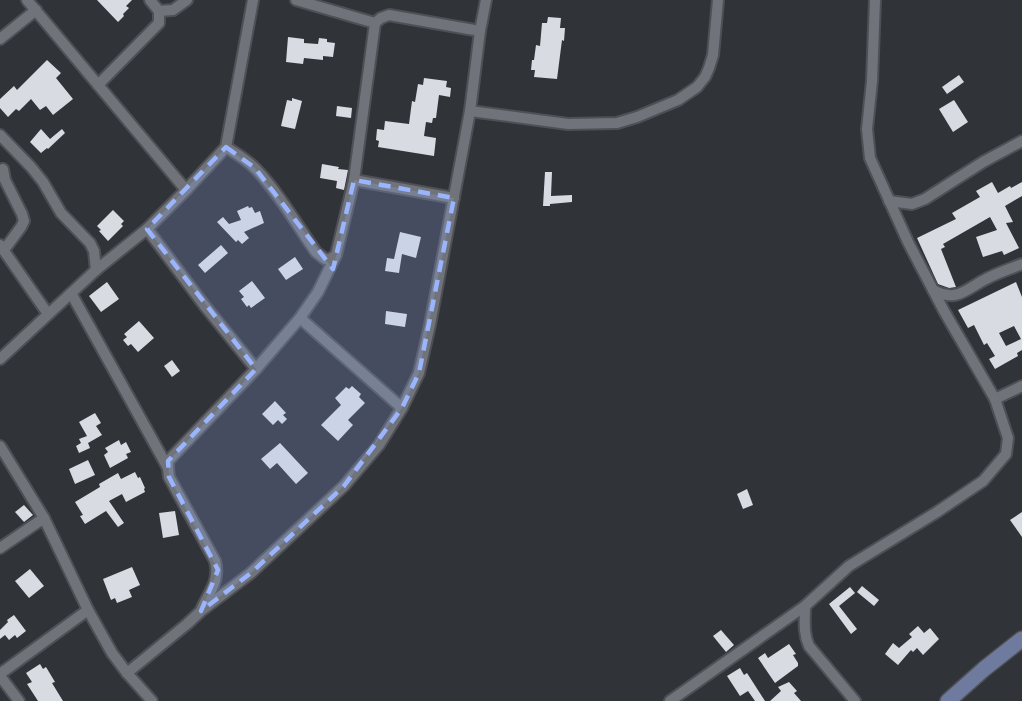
<svg xmlns="http://www.w3.org/2000/svg" width="1022" height="701" viewBox="0 0 1022 701" font-family="'Archivo Narrow',sans-serif">
	<rect width="100%" height="100%" fill="#303338"/>
	<!-- building -->
	<g fill="#d8dbe2" fill-rule="evenodd">
		<polygon points="97,0 132,0 126,6 129,8 123,14 124,16 118,22"/>
		<polygon points="548,17 561,18 560,28 565,28 564,41 562,40 557,79 534,77 535,70 531,70 532,60 534,60 536,45 540,46 542,23 547,23"/>
		<polygon points="288,37 304,39 304,43 318,44 319,38 327,39 327,42 335,43 333,57 323,56 323,60 304,58 303,64 286,62"/>
		<polygon points="47,60 61,73 56,78 73,99 53,115 46,106 40,110 31,99 19,111 16,109 8,117 0,108 0,99 14,86 17,90"/>
		<polygon points="959,75 964,82 947,94 942,87"/>
		<polygon points="424,78 447,81 446,87 451,88 450,97 439,95 436,118 433,118 432,123 426,122 424,136 436,138 434,156 378,147 379,141 376,140 377,129 384,130 385,121 409,124 412,101 415,102 418,84 423,85"/>
		<polygon points="292,98 302,101 295,129 281,126 287,100 292,101"/>
		<polygon points="954,100 968,122 953,132 939,109"/>
		<polygon points="337,106 352,108 351,118 336,116"/>
		<polygon points="41,129 50,139 62,129 65,133 48,149 47,148 41,153 30,142"/>
		<polygon points="322,164 339,167 338,169 348,170 344,190 336,188 337,181 320,178"/>
		<polygon points="545,172 552,172 551,196 572,195 572,202 550,204 550,206 543,206"/>
		<polygon points="992,182 998,193 1010,186 1011,188 1022,182 1022,196 1005,206 1013,222 1006,223 1019,248 1004,255 1002,251 983,257 976,237 997,230 990,217 943,244 945,247 941,249 956,287 949,288 938,284 917,238 956,219 952,213 980,197 976,191"/>
		<polygon points="248,206 249,208 252,207 255,213 260,211 264,223 244,232 249,238 242,244 238,240 236,242 217,222 223,217 229,224 241,220 237,211"/>
		<polygon points="113,210 124,221 121,224 123,226 108,241 99,231 101,230 97,226"/>
		<polygon points="400,232 421,237 416,258 402,254 399,273 385,271 387,258 394,259"/>
		<polygon points="221,245 228,253 205,273 198,265"/>
		<polygon points="295,257 303,269 286,280 278,269"/>
		<polygon points="252,281 265,298 251,308 249,305 247,307 241,299 244,297 239,291"/>
		<polygon points="107,282 119,299 101,312 89,296"/>
		<path d="M1016 282 1022 297V350L1017 353 1018 356 995 369 989 359 995 356 987 343 984 345 974 325 968 328 958 310ZM1014 326 1021 339 1006 346 999 333Z"/>
		<polygon points="386,311 407,314 405,327 385,324"/>
		<polygon points="139,321 154,338 138,352 131,344 128,346 123,340 127,337 124,334"/>
		<polygon points="172,360 180,371 172,377 164,366"/>
		<polygon points="352,386 361,394 359,397 365,403 348,420 353,425 338,441 321,425 341,405 335,398 346,387 349,389"/>
		<polygon points="275,401 286,413 283,415 287,419 282,424 278,420 273,425 262,414"/>
		<polygon points="95,413 101,423 96,426 102,435 88,443 90,448 79,453 76,446 81,443 79,439 87,436 79,422"/>
		<polygon points="119,440 121,445 126,442 131,452 126,454 128,458 110,468 104,455 108,452 105,448"/>
		<polygon points="280,443 308,473 296,484 277,463 270,469 261,459"/>
		<polygon points="88,460 95,475 75,484 69,469"/>
		<polygon points="135,472 138,478 140,477 145,488 144,489 145,492 126,502 122,494 109,501 124,523 118,527 106,511 85,524 80,516 83,515 75,502 100,487 99,484 118,473 121,479"/>
		<polygon points="747,489 753,505 743,509 737,494"/>
		<polygon points="24,505 33,515 24,522 15,512"/>
		<polygon points="175,511 179,535 163,538 159,513"/>
		<polygon points="1022,512 1022,537 1010,520"/>
		<polygon points="132,567 140,585 129,590 132,597 117,603 115,598 111,600 103,579"/>
		<polygon points="30,569 44,586 29,598 15,581"/>
		<polygon points="862,586 879,600 874,606 857,592"/>
		<polygon points="850,587 855,593 839,606 857,629 851,634 829,604"/>
		<polygon points="14,615 26,631 17,638 15,635 9,640 5,635 0,639 0,630 8,622 7,620"/>
		<polygon points="918,626 924,633 930,628 939,639 923,655 917,648 913,652 911,650 898,665 885,654 893,643 899,648 912,637 909,634"/>
		<polygon points="721,630 734,645 726,652 713,636"/>
		<polygon points="789,644 796,654 793,655 798,663 798,666 775,683 758,658 765,653 768,658"/>
		<polygon points="40,664 43,669 46,667 55,682 52,683 63,701 38,701 27,684 32,682 26,673"/>
		<polygon points="740,668 744,675 747,673 765,701 755,701 748,691 740,696 727,676"/>
		<polygon points="789,682 797,691 794,693 801,701 770,701 781,691 778,687"/>
	</g>
	<g fill="none" stroke-linecap="round" stroke-linejoin="round">
		<!-- street casing -->
		<g stroke="#4e5056" stroke-width="14">
			<g id="street">
				<polyline points="27,0 186,190"/>
				<polyline points="296,0 375,23"/>
				<polyline points="159,11 173,10 187,0"/>
				<polyline points="0,39 36,10"/>
				<polyline points="98,85 159,23 159,11 150,0"/>
				<polyline points="470,111 568,124 617,123 637,117 678,100 697,87 705,77 709,68 713,55 718,0"/>
				<polyline points="0,135 31,167 43,182 61,213 90,243 94,251 96,270"/>
				<path d="M226 147C236 153 247 160 256 169 279 193 297 225 316 252L325 259H330L336 255"/>
				<polyline points="3,169 5,180 22,214 24,221 21,227 4,250"/>
				<polyline points="354,180 454,198"/>
				<polyline points="889,201 912,204 925,199 983,162 1022,141"/>
				<polyline points="147,229 204,305 256,369"/>
				<polyline points="0,245 48,314"/>
				<path d="M933 290C957 303 966 289 986 279 997 273 1010 269 1022 264"/>
				<polyline points="71,293 168,468"/>
				<polyline points="300,318 402,408"/>
				<polyline points="0,359 96,270 147,229 186,190 226,147 253,0"/>
				<polyline points="995,399 1022,386"/>
				<polyline points="0,446 44,518 88,610 112,653 127,673 152,701"/>
				<polyline points="0,548 44,518"/>
				<path d="M805 606C805 620 803 633 809 646L855 701"/>
				<path d="M202 608C210 591 220 580 215 561L169 477 168 468V461L256 369 300 318 318 292 336 255 354 180 375 23 381 18 389 15 480 31"/>
				<polyline points="127,673 187,624 201,611 251,573 344,486 379,445 402,408 419,373 430,325 470,111 480,31 486,0"/>
				<polyline points="0,674 88,610"/>
				<polyline points="0,676 19,701"/>
				<polyline points="670,701 805,606 849,566 937,512 983,481 1006,454 1008,438 995,399 944,311 908,242 870,158 867,129 872,81 875,0"/>
			</g>
		</g>
		<!-- secondary casing -->
		<g stroke="#4e5056" stroke-width="18">
			<polyline id="secondary" points="948,701 984,669 1022,639"/>
		</g>
		<!-- street -->
		<use href="#street" stroke="#707379" stroke-width="10"/>
		<!-- secondary -->
		<use href="#secondary" stroke="#6e7b9e" stroke-width="15"/>
	</g>
	<!-- marked area -->
	<path fill="#9ab5fd" fill-opacity="0.2" stroke="#9ab5fd" stroke-width="4.5" stroke-dasharray="12 8" stroke-linejoin="round" d="M226 147 255 168 333 269 354 180 454 198 419 373 402 408 344 486 251 573 201 611 218 570 169 477 168 461 256 369 147 229Z"/>
</svg>
